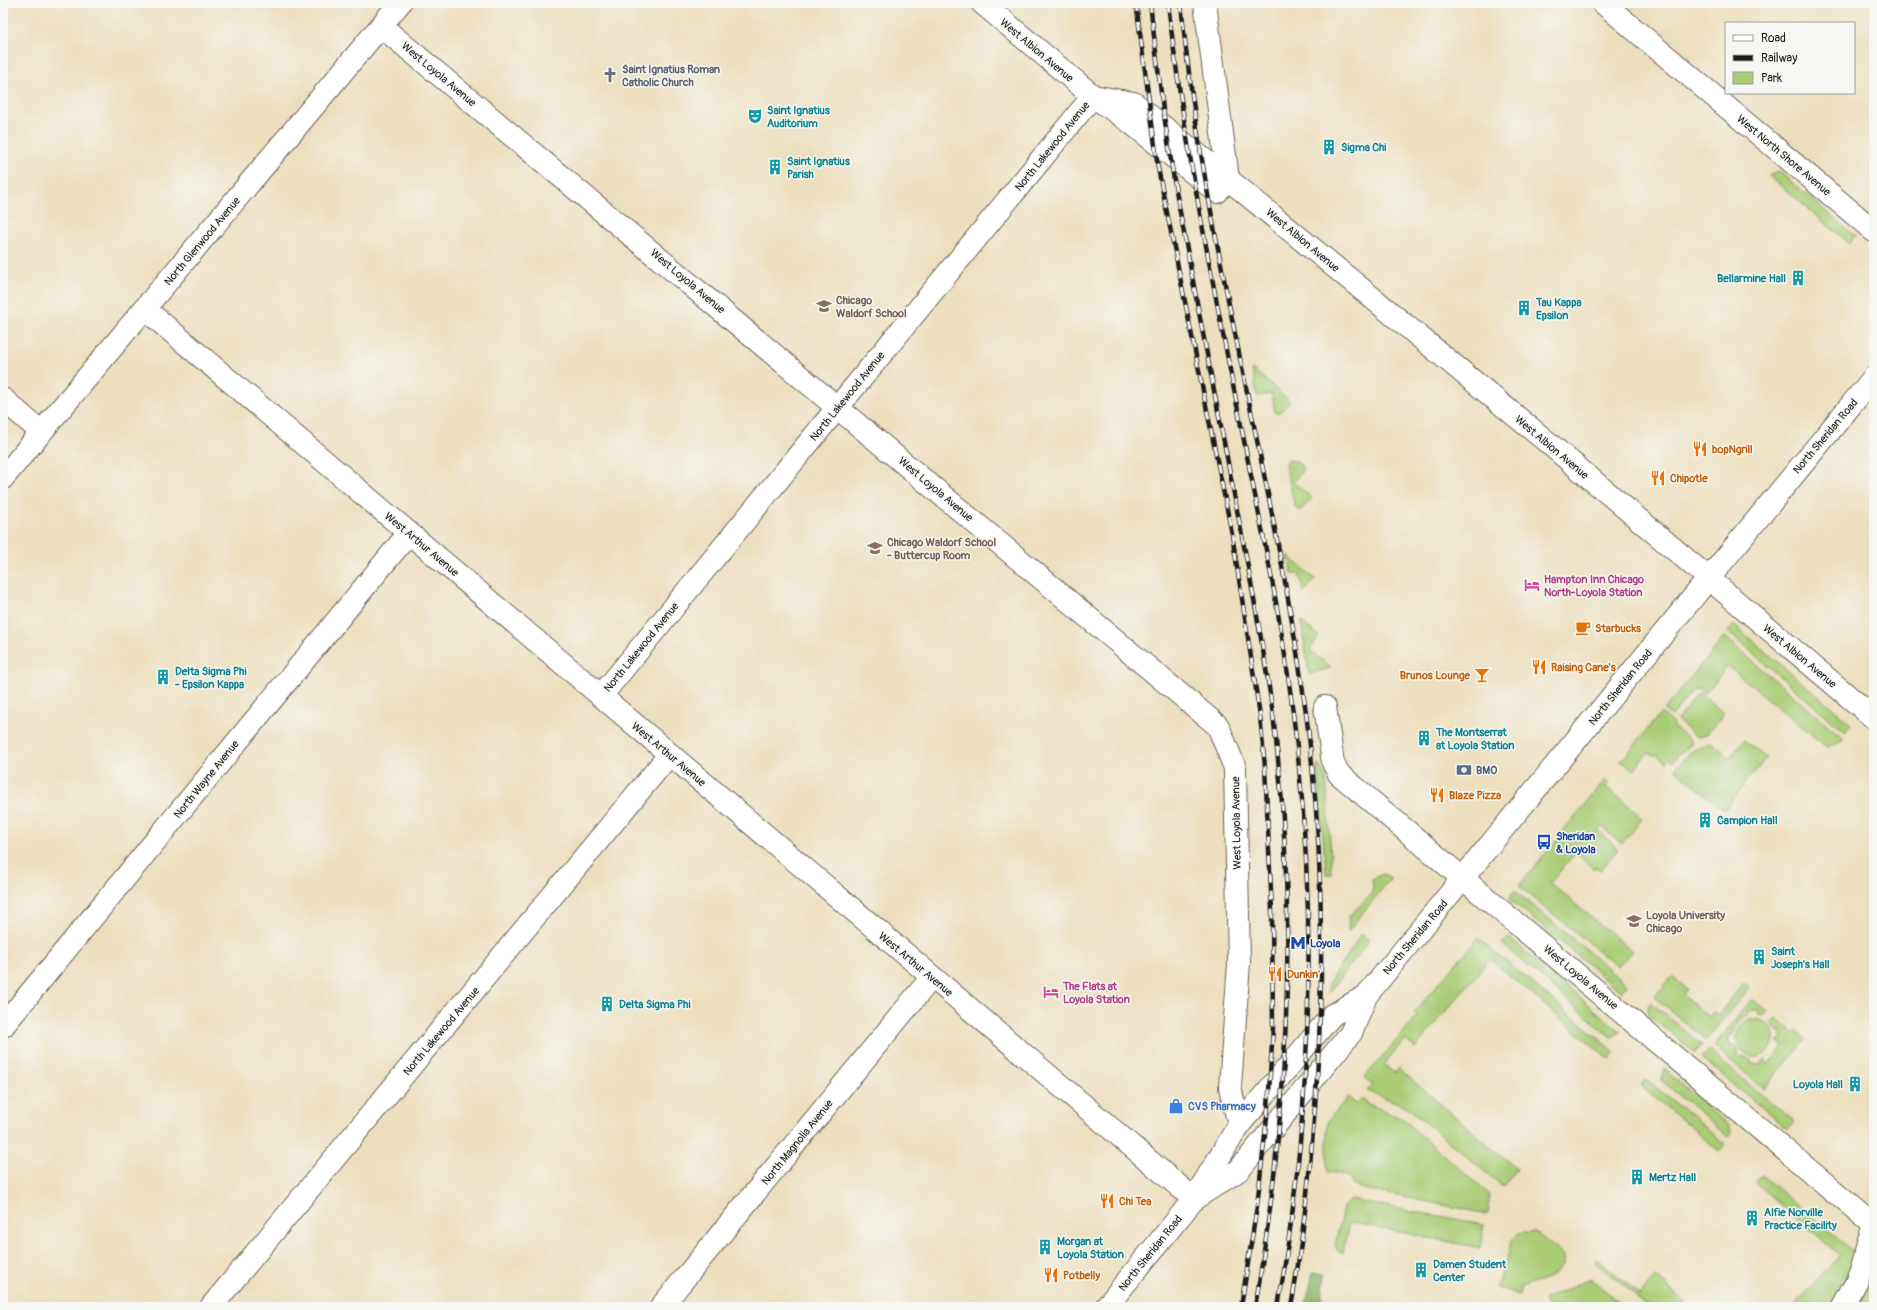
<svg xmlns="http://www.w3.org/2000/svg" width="1877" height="1310" viewBox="0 0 1877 1310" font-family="Pangolin,sans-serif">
	<rect width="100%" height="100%" fill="#f6f6f2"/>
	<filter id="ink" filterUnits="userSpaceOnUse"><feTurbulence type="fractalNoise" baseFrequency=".025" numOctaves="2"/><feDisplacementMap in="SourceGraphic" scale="8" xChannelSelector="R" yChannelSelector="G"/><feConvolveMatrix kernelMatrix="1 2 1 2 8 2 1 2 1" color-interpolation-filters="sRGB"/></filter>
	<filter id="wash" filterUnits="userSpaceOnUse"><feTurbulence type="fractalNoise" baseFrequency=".012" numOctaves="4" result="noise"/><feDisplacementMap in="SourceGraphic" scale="16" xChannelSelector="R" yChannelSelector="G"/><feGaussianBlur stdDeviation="0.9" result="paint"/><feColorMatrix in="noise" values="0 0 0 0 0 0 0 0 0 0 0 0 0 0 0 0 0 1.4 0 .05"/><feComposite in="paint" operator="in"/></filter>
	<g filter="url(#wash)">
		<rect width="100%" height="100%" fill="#ecdfbd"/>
		<!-- green -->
		<g fill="#a9cc75" stroke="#627448">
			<polygon points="1777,172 1781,173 1855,236 1849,243 1769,176"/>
			<polygon points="1252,369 1290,401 1280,412 1275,413 1272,394 1257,396"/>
			<polygon points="1289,460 1296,461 1302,466 1302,471 1293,482 1312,498 1300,511 1295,507 1285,464"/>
			<polygon points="1288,555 1315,579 1304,592 1299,574 1292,574"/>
			<polygon points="1301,621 1319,636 1310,650 1331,668 1309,674"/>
			<polygon points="1734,625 1851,724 1845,732 1728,632"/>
			<polygon points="1724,637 1843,738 1843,741 1827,747 1825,746 1728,666 1705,694 1698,689 1693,690 1672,716 1664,710"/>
			<polygon points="1699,693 1724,713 1708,733 1700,737 1695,736 1677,720"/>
			<polygon points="1661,713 1673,724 1672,726 1690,740 1691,745 1681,752 1672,762 1669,759 1666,762 1656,754 1654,756 1648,752 1634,770 1621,761"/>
			<polygon points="1744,740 1766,758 1724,810 1675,769 1689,753 1708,743 1711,742 1730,757"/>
			<polygon points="1317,763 1326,777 1332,874 1326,874"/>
			<polygon points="1606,779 1609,782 1606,787 1638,813 1637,815 1642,819 1622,844 1602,827 1598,831 1618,849 1601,870 1596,867 1594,869 1575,853 1550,883 1632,951 1618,967 1519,886"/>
			<polygon points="1383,874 1391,878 1348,931 1349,916 1370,896 1373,889 1372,879"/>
			<polygon points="1515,891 1627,984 1621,992 1509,899"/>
			<polygon points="1362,934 1369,940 1329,993 1329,982"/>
			<polygon points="1508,937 1621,1032 1611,1037 1502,944"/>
			<polygon points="1478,938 1615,1052 1609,1059 1490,959 1415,1048 1405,1040 1384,1065 1394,1073 1398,1068 1517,1169 1503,1187 1406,1106 1367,1091 1373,1084 1364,1078 1417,1016 1413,1013"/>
			<polygon points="1672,977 1687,989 1683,995 1709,1017 1713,1012 1718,1015 1744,983 1750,987 1706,1040 1654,997"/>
			<polygon points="1752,999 1768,1012 1764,1016 1759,1015 1759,1010 1747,1011 1748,1015 1738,1022 1732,1035 1729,1035 1729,1046 1734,1045 1738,1053 1737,1056 1740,1059 1742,1057 1751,1060 1751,1064 1763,1063 1762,1060 1765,1059 1767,1064 1775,1058 1783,1045 1778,1043 1778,1040 1782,1040 1780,1031 1777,1032 1771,1022 1775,1018 1794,1033 1798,1030 1807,1038 1764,1089 1714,1046"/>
			<polygon points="1650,1002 1702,1045 1695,1053 1648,1014 1647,1007"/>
			<circle cx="1755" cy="1038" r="19"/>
			<polygon points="1708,1050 1794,1122 1788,1129 1701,1058"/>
			<polygon points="1664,1069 1729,1125 1731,1132 1728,1137 1661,1080"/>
			<polygon points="1646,1079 1725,1144 1719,1151 1641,1086"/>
			<polygon points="1348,1097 1356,1104 1362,1098 1369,1104 1405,1120 1417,1133 1490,1194 1487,1214 1359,1188 1353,1185 1347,1175 1327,1172 1327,1122"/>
			<polygon points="1762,1175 1856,1254 1854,1265 1834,1307 1794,1307 1839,1254 1756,1183"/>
			<polygon points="1351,1200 1484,1224 1480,1248 1349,1222 1343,1253 1339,1252 1335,1246 1343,1207"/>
			<path d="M1534 1231C1540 1236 1556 1246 1561 1253 1573 1273 1534 1283 1521 1288L1519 1295 1497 1287 1513 1239 1519 1234Z"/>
			<polygon points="1597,1258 1640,1295 1655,1276 1690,1307 1650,1307 1594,1262"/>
			<polygon points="1874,1270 1874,1307 1858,1307 1869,1285"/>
			<polygon points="1591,1279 1625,1307 1547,1307 1543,1300"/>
		</g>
		<!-- forest -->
		<polygon fill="#86b066" stroke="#516641" points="1313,1272 1325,1274 1321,1307 1305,1307"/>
	</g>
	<g filter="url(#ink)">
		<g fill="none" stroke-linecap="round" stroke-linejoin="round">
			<!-- minor casing -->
			<g stroke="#656054" stroke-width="24">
				<g id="minor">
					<polyline points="982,3 1093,96 1130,122 1217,192 1228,179"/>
					<polyline points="1205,3 1228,179"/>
					<polyline points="1603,3 1874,231"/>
					<polyline points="381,26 1218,726 1235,768 1239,963 1230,1087 1239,1125"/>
					<polyline points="1093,96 1134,103 1228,179 1546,441 1874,718"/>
					<polyline points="145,309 1194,1199"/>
					<polyline points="3,399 41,432"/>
					<polyline points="3,478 400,3"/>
					<polyline points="601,696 1093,96"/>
					<polyline points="1325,707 1333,763 1339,774 1874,1225"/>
					<polyline points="3,1026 409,533"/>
					<polyline points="211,1307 670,754"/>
					<polyline points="661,1307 932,977"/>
					<polyline points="1843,1307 1856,1283 1874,1230"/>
				</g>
			</g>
			<!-- major casing -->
			<g stroke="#656054" stroke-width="24">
				<g id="major">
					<polyline points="1194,1199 1239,1170 1351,1033 1366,996 1874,377"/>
					<polyline points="1106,1307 1194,1199 1239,1125 1332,1015 1366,996"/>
				</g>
			</g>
			<!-- minor -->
			<use href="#minor" stroke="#fff" stroke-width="22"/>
			<!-- major -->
			<use href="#major" stroke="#fff" stroke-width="22"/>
			<!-- rail casing -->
			<g stroke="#1c1c1c" stroke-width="4.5">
				<g id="rail">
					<polyline points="1136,3 1158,168 1232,534 1260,716 1265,767 1272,911 1273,1027 1268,1108 1257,1206 1241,1307"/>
					<path d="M1150 3 1163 109 1174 180C1192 278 1211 375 1230 473 1245 553 1262 633 1273 715 1298 911 1289 1112 1255 1307"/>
					<path d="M1168 3C1186 159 1219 312 1249 466 1266 548 1283 630 1293 713 1318 910 1312 1112 1278 1307"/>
					<path d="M1181 3C1204 243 1274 475 1306 713 1325 855 1325 1001 1312 1143 1307 1198 1301 1253 1291 1307"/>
				</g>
			</g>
			<!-- rail -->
			<use href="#rail" stroke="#f6f6f2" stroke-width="3" stroke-dasharray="9" stroke-linecap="butt"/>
		</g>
	</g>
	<!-- icons -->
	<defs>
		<g id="church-bare" transform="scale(1.2)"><path d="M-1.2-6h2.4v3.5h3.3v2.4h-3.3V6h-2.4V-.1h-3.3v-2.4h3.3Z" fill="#6b7280" stroke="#f6f6f2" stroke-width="2.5" paint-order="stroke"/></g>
		<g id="theatre-bare" transform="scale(1.2)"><path d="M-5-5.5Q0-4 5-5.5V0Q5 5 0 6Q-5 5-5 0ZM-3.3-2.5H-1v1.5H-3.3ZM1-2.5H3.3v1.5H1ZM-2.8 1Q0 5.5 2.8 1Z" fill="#0f9aa8" stroke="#f6f6f2" stroke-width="2.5" paint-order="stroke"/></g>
		<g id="building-bare" transform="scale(1.2)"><path d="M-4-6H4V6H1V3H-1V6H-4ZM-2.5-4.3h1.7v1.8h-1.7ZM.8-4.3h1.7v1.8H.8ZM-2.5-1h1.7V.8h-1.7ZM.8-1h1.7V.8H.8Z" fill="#0f9aa8" stroke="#f6f6f2" stroke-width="2.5" paint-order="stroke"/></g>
		<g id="school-bare" transform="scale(1.2)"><path d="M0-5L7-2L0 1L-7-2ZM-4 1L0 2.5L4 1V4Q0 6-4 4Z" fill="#8d6e63" stroke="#f6f6f2" stroke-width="2.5" paint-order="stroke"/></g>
		<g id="restaurant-bare" transform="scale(1.2)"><path d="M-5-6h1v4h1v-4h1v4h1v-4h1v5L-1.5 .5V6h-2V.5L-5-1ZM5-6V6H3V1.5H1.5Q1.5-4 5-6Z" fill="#e8710a" stroke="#f6f6f2" stroke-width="2.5" paint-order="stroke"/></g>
		<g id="hotel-bare" transform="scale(1.2)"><path d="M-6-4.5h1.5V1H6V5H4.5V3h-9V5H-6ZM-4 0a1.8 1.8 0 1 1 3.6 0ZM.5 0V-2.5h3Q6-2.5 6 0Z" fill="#d1479c" stroke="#f6f6f2" stroke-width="2.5" paint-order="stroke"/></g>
		<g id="cafe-bare" transform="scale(1.2)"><path d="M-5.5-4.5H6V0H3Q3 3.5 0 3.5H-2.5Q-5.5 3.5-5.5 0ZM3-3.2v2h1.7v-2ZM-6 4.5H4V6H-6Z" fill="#e8710a" stroke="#f6f6f2" stroke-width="2.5" paint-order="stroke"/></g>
		<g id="bar-bare" transform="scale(1.2)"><path d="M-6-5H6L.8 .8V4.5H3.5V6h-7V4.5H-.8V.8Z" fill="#e8710a" stroke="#f6f6f2" stroke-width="2.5" paint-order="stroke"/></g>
		<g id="bank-bare" transform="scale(1.2)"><path d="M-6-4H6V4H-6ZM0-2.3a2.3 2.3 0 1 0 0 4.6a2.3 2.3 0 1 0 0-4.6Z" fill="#5c6f8a" stroke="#f6f6f2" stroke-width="2.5" paint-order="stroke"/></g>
		<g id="bus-bare" transform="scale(1.2)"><path d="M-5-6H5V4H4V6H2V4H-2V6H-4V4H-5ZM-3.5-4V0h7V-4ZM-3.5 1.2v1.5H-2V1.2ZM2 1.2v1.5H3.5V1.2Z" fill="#1a4fb4" stroke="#f6f6f2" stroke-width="2.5" paint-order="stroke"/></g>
		<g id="university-bare" transform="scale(1.2)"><path d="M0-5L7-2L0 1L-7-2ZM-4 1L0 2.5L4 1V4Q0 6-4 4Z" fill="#8d6e63" stroke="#f6f6f2" stroke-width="2.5" paint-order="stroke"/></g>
		<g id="metro-bare" transform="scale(1.2)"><path d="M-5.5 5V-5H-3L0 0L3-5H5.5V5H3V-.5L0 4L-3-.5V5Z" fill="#1a4fb4" stroke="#f6f6f2" stroke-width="2.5" paint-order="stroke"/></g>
		<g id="shop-bare" transform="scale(1.2)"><path d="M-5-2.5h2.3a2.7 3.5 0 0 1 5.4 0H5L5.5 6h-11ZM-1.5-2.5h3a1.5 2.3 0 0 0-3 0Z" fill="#3f7fe0" stroke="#f6f6f2" stroke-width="2.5" paint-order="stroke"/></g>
	</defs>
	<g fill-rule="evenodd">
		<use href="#church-bare" x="610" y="75"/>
		<use href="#theatre-bare" x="755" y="116"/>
		<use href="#building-bare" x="1329" y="147"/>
		<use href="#building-bare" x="775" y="167"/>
		<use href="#building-bare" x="1798" y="278"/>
		<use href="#school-bare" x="824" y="306"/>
		<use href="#building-bare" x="1524" y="308"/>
		<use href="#restaurant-bare" x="1700" y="449"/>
		<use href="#restaurant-bare" x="1658" y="478"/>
		<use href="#school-bare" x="875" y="548"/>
		<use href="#hotel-bare" x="1532" y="585"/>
		<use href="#cafe-bare" x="1583" y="628"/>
		<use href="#restaurant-bare" x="1539" y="667"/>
		<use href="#bar-bare" x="1482" y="675"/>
		<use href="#building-bare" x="163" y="677"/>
		<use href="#building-bare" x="1424" y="738"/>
		<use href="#bank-bare" x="1464" y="770"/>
		<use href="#restaurant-bare" x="1437" y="795"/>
		<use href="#building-bare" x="1705" y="820"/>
		<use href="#bus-bare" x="1544" y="842"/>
		<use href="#university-bare" x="1634" y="921"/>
		<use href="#metro-bare" x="1298" y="943"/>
		<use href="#building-bare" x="1759" y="957"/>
		<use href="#restaurant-bare" x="1275" y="974"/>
		<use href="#hotel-bare" x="1051" y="992"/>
		<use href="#building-bare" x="607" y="1004"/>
		<use href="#building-bare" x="1855" y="1084"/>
		<use href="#shop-bare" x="1176" y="1106"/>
		<use href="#building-bare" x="1637" y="1177"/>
		<use href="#restaurant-bare" x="1107" y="1201"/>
		<use href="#building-bare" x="1752" y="1218"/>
		<use href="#building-bare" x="1045" y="1247"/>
		<use href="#building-bare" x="1421" y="1270"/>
		<use href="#restaurant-bare" x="1051" y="1275"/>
	</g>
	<g text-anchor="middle" stroke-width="3" stroke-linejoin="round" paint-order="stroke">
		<!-- street labels -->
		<g font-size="11" fill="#1c1c1c" stroke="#f6f6f2">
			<text transform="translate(1037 50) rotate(40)" y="4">West Albion Avenue</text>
			<text transform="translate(439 74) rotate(40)" y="4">West Loyola Avenue</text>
			<text transform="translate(1052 146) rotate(-51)" y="4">North Lakewood Avenue</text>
			<text transform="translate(1784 155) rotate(40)" y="4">West North Shore Avenue</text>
			<text transform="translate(1303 240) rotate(40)" y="4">West Albion Avenue</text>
			<text transform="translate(202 241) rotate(-50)" y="4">North Glenwood Avenue</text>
			<text transform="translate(688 281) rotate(40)" y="4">West Loyola Avenue</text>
			<text transform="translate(847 396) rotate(-51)" y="4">North Lakewood Avenue</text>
			<text transform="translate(1825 436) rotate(-50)" y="4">North Sheridan Road</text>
			<text transform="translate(1552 447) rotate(40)" y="4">West Albion Avenue</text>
			<text transform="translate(936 489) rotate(40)" y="4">West Loyola Avenue</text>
			<text transform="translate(422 544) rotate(40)" y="4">West Arthur Avenue</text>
			<text transform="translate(641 647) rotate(-51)" y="4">North Lakewood Avenue</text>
			<text transform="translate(1800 656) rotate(40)" y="4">West Albion Avenue</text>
			<text transform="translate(1620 687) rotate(-51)" y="4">North Sheridan Road</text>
			<text transform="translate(669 754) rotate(40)" y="4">West Arthur Avenue</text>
			<text transform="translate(206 779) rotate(-51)" y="4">North Wayne Avenue</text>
			<text transform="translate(1236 823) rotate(-91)" y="4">West Loyola Avenue</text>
			<text transform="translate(1415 937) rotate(-50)" y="4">North Sheridan Road</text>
			<text transform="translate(916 964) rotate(40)" y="4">West Arthur Avenue</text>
			<text transform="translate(1581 977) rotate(40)" y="4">West Loyola Avenue</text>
			<text transform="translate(441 1031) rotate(-50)" y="4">North Lakewood Avenue</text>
			<text transform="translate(797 1142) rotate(-51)" y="4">North Magnolia Avenue</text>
			<text transform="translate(1150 1253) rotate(-51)" y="4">North Sheridan Road</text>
		</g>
		<!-- worship labels -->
		<g font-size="11" font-weight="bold" fill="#5b616d" stroke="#f6f6f2" text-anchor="start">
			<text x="622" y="73">Saint Ignatius Roman<tspan x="622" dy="13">Catholic Church</tspan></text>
		</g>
		<!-- culture labels -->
		<g font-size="11" font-weight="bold" fill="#0d838f" stroke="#f6f6f2" text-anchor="start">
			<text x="767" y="114">Saint Ignatius<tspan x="767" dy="13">Auditorium</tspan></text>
			<text x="1341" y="151">Sigma Chi</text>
			<text x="787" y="165">Saint Ignatius<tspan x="787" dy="13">Parish</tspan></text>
			<text x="1786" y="282" text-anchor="end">Bellarmine Hall</text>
			<text x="1536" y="306">Tau Kappa<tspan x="1536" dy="13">Epsilon</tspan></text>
			<text x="175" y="675">Delta Sigma Phi<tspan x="175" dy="13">- Epsilon Kappa</tspan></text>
			<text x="1436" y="736">The Montserrat<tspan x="1436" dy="13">at Loyola Station</tspan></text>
			<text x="1717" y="824">Campion Hall</text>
			<text x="1771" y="955">Saint<tspan x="1771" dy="13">Joseph's Hall</tspan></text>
			<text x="619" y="1008">Delta Sigma Phi</text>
			<text x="1843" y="1088" text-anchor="end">Loyola Hall</text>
			<text x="1649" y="1181">Mertz Hall</text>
			<text x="1764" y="1216">Alfie Norville<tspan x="1764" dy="13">Practice Facility</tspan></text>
			<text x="1057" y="1245">Morgan at<tspan x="1057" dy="13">Loyola Station</tspan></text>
			<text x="1433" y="1268">Damen Student<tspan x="1433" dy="13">Center</tspan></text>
		</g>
		<!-- education labels -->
		<g font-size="11" font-weight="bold" fill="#785e54" stroke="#f6f6f2" text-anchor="start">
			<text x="836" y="304">Chicago<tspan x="836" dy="13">Waldorf School</tspan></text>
			<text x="887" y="546">Chicago Waldorf School<tspan x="887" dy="13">- Buttercup Room</tspan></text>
			<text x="1646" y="919">Loyola University<tspan x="1646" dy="13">Chicago</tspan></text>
		</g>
		<!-- food labels -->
		<g font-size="11" font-weight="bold" fill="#c56008" stroke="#f6f6f2" text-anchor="start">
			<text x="1712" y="453">bopNgrill</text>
			<text x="1670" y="482">Chipotle</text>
			<text x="1595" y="632">Starbucks</text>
			<text x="1551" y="671">Raising Cane's</text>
			<text x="1470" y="679" text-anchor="end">Brunos Lounge</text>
			<text x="1449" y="799">Blaze Pizza</text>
			<text x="1287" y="978">Dunkin'</text>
			<text x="1119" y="1205">Chi Tea</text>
			<text x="1063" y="1279">Potbelly</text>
		</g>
		<!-- hotel labels -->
		<g font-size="11" font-weight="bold" fill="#b23c85" stroke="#f6f6f2" text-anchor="start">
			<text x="1544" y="583">Hampton Inn Chicago<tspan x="1544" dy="13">North-Loyola Station</tspan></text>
			<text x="1063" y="990">The Flats at<tspan x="1063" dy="13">Loyola Station</tspan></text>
		</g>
		<!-- service labels -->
		<g font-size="11" font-weight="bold" fill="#4e5e75" stroke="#f6f6f2" text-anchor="start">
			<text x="1476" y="774">BMO</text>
		</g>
		<!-- transit labels -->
		<g font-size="11" font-weight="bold" fill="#164399" stroke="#f6f6f2" text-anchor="start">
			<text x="1556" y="840">Sheridan<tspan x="1556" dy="13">&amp; Loyola</tspan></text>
			<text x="1310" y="947">Loyola</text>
		</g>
		<!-- shop labels -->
		<g font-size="11" font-weight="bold" fill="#366cbe" stroke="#f6f6f2" text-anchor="start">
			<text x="1188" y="1110">CVS Pharmacy</text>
		</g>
	</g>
	<!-- margin -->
	<rect width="1877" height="1310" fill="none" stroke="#f6f6f2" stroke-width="16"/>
	<!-- legend -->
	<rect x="1725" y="22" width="130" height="72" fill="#f6f6f2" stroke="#9f9f9c"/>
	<rect x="1733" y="35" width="20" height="6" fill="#ffffff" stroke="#9f9f9c"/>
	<text x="1761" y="42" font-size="12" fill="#1c1c1c">Road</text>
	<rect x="1733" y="55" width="20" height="6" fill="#1c1c1c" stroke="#9f9f9c"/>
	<text x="1761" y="62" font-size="12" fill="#1c1c1c">Railway</text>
	<rect x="1733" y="72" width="20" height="12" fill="#a9cc75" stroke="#9f9f9c"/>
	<text x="1761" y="82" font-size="12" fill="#1c1c1c">Park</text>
</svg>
